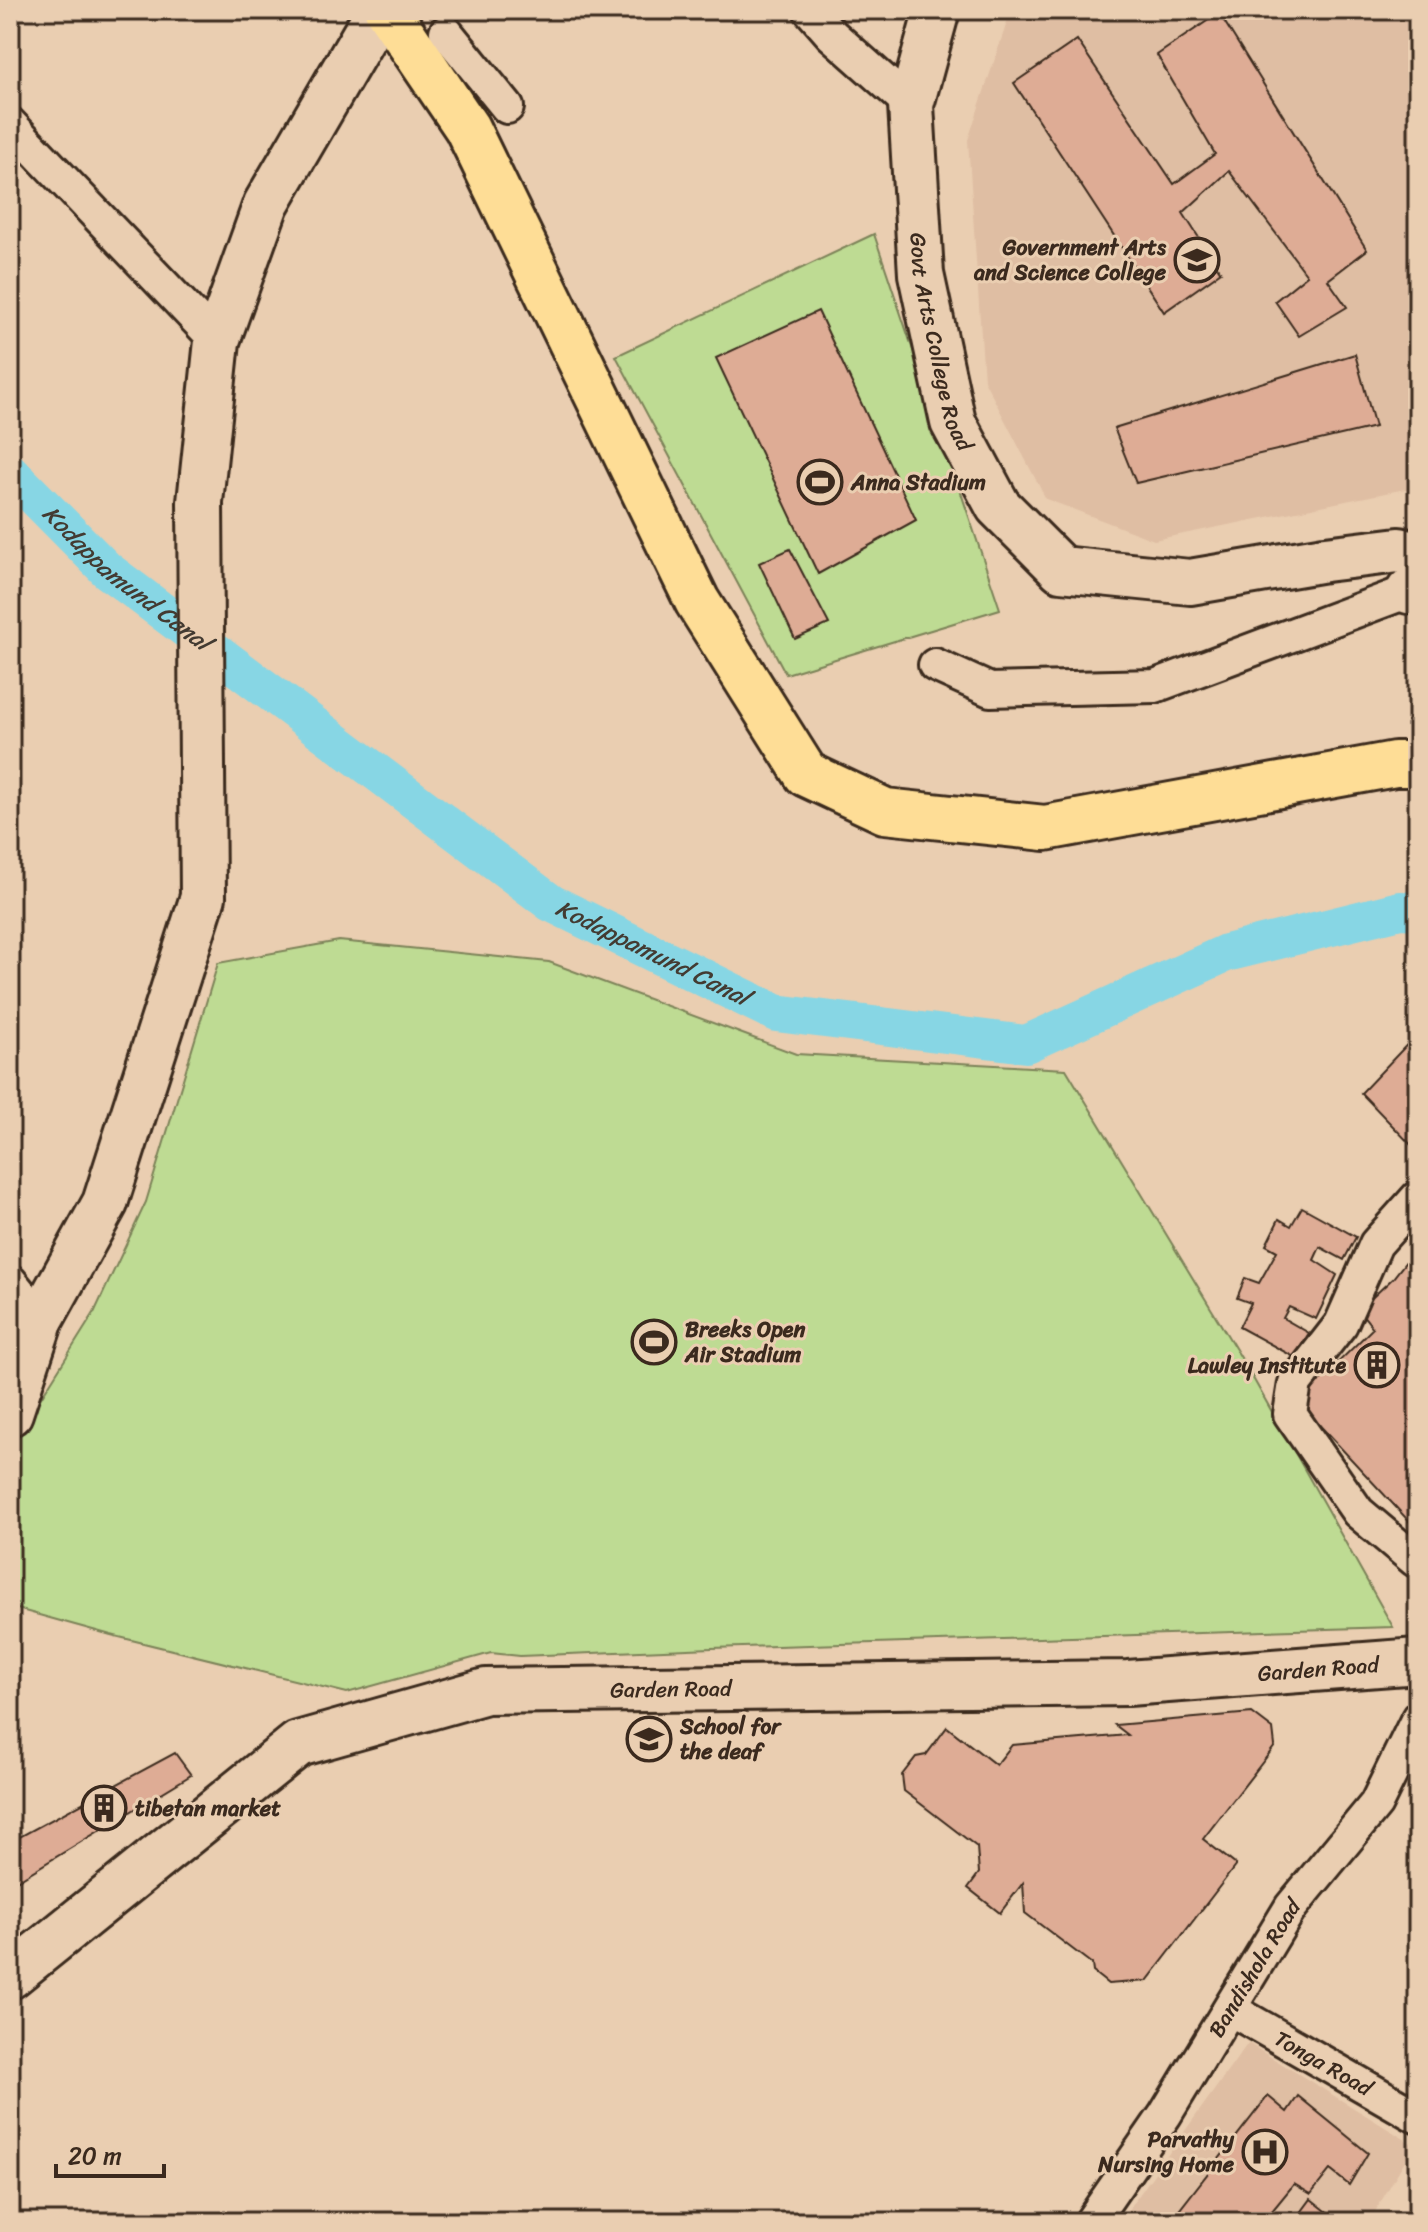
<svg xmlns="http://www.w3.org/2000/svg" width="1428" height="2232" viewBox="0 0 1428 2232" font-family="Sriracha,sans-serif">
	<rect width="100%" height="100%" fill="#eaceb1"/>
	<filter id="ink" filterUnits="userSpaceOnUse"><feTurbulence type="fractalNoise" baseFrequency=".0125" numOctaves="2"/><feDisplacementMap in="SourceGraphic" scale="16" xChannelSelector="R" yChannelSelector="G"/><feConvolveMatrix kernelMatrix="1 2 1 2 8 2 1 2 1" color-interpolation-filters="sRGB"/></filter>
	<g filter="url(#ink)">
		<!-- built -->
		<g fill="#dfbea3">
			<polygon points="1011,10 1418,10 1418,489 1405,489 1154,540 1046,499 984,380 968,140"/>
			<polygon points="1248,2043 1414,2145 1369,2222 1131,2222 1124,2216"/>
		</g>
		<!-- green -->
		<g fill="#bedb93" stroke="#7c8258" stroke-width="2">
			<polygon points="874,234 1000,609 786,674 616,356"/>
			<polygon points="339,941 549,962 796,1054 1066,1069 1249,1371 1393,1627 712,1648 520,1656 491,1653 347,1693 111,1635 10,1607 10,1447 94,1313 146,1202 218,963"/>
		</g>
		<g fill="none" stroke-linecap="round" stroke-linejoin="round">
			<!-- canal -->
			<path stroke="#87d6e4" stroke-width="38" id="s1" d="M10 472 107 570 551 903 776 1013 1026 1044 1226 953 1400 910 1418 911"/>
		</g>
		<!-- building -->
		<g fill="#deac95" stroke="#3b2a1e" stroke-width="2">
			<polygon points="1219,13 1367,250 1328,280 1347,307 1299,336 1275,301 1307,275 1229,171 1183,213 1221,272 1164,312 1014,83 1077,40 1174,184 1215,154 1157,55"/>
			<polygon points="818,311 916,520 818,574 716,358"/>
			<polygon points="1355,354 1375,427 1136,483 1114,428"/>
			<polygon points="790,549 829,624 795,639 759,563"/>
			<polygon points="1418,1033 1418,1141 1412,1146 1361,1093"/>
			<polygon points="1302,1207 1356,1237 1344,1260 1320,1247 1314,1260 1337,1275 1316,1319 1289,1307 1283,1318 1309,1333 1294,1357 1239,1327 1251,1303 1237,1298 1245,1278 1259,1283 1277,1251 1266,1245 1279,1219 1291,1226"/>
			<polygon points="1418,1246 1418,1531 1298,1402 1373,1328 1359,1310 1393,1278"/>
			<polygon points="1252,1713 1273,1729 1275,1746 1203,1839 1236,1865 1147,1981 1108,1984 1093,1972 1092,1964 1025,1913 1023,1883 1000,1913 968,1888 979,1873 977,1847 904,1791 902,1775 916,1757 926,1755 947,1727 996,1765 1012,1745 1128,1735 1115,1725"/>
			<polygon points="175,1753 191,1775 10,1885 10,1842"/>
			<polygon points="1268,2096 1287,2112 1298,2096 1368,2153 1349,2185 1330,2170 1311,2194 1294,2184 1263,2222 1170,2222"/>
			<polygon points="1311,2199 1340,2222 1294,2222"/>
		</g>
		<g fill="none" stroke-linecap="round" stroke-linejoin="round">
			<!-- street casing -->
			<g stroke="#3b2a1e" stroke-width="38">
				<g id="street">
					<polyline points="810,10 831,34 911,105"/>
					<polyline points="446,32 507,107"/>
					<polyline points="10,124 217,341"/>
					<polyline points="935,665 990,690 1155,686 1409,591"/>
					<polyline points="10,1281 41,1319"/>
					<polyline points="1415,1560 1358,1512 1290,1414 1295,1383 1341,1324 1376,1244 1418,1197"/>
					<path id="s2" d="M1230 2009 1418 2117"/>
					<path id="s3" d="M1091 2222 1165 2115 1291 1907 1376 1804 1418 1718"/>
				</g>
			</g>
			<!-- secondary casing -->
			<g stroke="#3b2a1e" stroke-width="50">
				<g id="secondary">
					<path id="s4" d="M937 10 911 105 921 274 953 422 998 506 1061 569 1190 582 1325 559 1399 550 1418 554"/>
					<polyline points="1409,591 1418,590"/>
					<polyline points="10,1413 41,1319 105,1203 203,897 200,502 217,341 266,204 379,10"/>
					<path id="s5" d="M10 1976 298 1744 486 1691 1128 1683 1418 1661"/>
				</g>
			</g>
			<!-- primary casing -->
			<g stroke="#3b2a1e" stroke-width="50">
				<polyline id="primary" points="387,10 467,128 697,601 806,774 885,811 1045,828 1395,764 1418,764"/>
			</g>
			<!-- street -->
			<use href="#street" stroke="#eaceb1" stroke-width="32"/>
			<!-- secondary -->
			<use href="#secondary" stroke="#eaceb1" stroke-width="44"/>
			<!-- primary -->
			<use href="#primary" stroke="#fedd96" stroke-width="44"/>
		</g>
	</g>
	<!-- icons -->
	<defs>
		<g id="university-ring" transform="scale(2.3)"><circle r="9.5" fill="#eaceb1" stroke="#3b2a1e" stroke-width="1.5"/><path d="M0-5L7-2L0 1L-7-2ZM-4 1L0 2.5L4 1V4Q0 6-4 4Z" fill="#3b2a1e"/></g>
		<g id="stadium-ring" transform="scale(2.3)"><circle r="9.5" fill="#eaceb1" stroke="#3b2a1e" stroke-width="1.5"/><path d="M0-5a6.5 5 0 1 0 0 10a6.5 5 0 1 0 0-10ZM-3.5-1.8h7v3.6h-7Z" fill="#3b2a1e"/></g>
		<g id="building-ring" transform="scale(2.3)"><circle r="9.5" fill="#eaceb1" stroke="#3b2a1e" stroke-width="1.5"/><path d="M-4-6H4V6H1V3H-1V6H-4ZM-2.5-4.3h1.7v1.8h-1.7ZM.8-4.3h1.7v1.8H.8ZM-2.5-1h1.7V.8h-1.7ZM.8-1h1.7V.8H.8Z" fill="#3b2a1e"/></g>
		<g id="school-ring" transform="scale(2.3)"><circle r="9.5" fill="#eaceb1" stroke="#3b2a1e" stroke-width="1.5"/><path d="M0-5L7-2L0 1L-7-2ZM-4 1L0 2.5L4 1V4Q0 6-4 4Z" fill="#3b2a1e"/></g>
		<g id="hospital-ring" transform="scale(2.3)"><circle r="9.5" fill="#eaceb1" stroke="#3b2a1e" stroke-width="1.5"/><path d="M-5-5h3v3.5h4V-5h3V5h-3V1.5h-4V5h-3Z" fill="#3b2a1e"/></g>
	</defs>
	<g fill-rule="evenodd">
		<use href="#university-ring" x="1197" y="260"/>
		<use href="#stadium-ring" x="820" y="482"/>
		<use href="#stadium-ring" x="654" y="1342"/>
		<use href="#building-ring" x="1377" y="1365"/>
		<use href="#school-ring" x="649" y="1739"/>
		<use href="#building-ring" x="104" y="1808"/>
		<use href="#hospital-ring" x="1265" y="2152"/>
	</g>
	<g text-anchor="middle" stroke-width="6" stroke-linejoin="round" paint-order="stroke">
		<!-- poi labels -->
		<g font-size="22" font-weight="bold" fill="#3b2a1e" stroke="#eaceb1" text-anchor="start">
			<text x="1166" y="255" text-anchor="end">Government Arts<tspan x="1166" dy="25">and Science College</tspan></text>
			<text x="851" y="490">Anna Stadium</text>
			<text x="685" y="1337">Breeks Open<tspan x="685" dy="25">Air Stadium</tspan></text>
			<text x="1346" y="1373" text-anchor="end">Lawley Institute</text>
			<text x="680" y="1734">School for<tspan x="680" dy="25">the deaf</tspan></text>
			<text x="135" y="1816">tibetan market</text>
			<text x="1234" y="2147" text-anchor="end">Parvathy<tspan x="1234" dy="25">Nursing Home</tspan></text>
		</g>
		<!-- street labels -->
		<g font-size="22" fill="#3b2a1e" stroke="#eaceb1">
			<text dy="8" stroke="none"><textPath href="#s4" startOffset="338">Govt Arts College Road</textPath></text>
			<text dy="8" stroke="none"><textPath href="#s5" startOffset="1398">Garden Road</textPath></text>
			<text dy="8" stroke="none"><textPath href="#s5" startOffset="750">Garden Road</textPath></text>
			<text dy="8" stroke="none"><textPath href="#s3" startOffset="302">Bandishola Road</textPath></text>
			<text dy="8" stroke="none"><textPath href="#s2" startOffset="108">Tonga Road</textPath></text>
		</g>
		<!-- water labels -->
		<g font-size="24" font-style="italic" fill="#433b32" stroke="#eaceb1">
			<text dy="8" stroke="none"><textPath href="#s1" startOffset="158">Kodappamund Canal</textPath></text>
			<text dy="8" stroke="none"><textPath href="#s1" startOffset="806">Kodappamund Canal</textPath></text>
		</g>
	</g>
	<!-- margin -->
	<rect width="1428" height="2232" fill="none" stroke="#eaceb1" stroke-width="40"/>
	<rect x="20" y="20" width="1388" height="2192" fill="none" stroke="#3b2a1e" stroke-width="3" filter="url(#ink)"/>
	<!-- scale -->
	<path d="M56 2164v12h108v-12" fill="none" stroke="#3b2a1e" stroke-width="4"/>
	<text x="68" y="2164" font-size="24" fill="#3b2a1e" stroke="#eaceb1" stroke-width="6" paint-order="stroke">20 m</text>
</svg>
